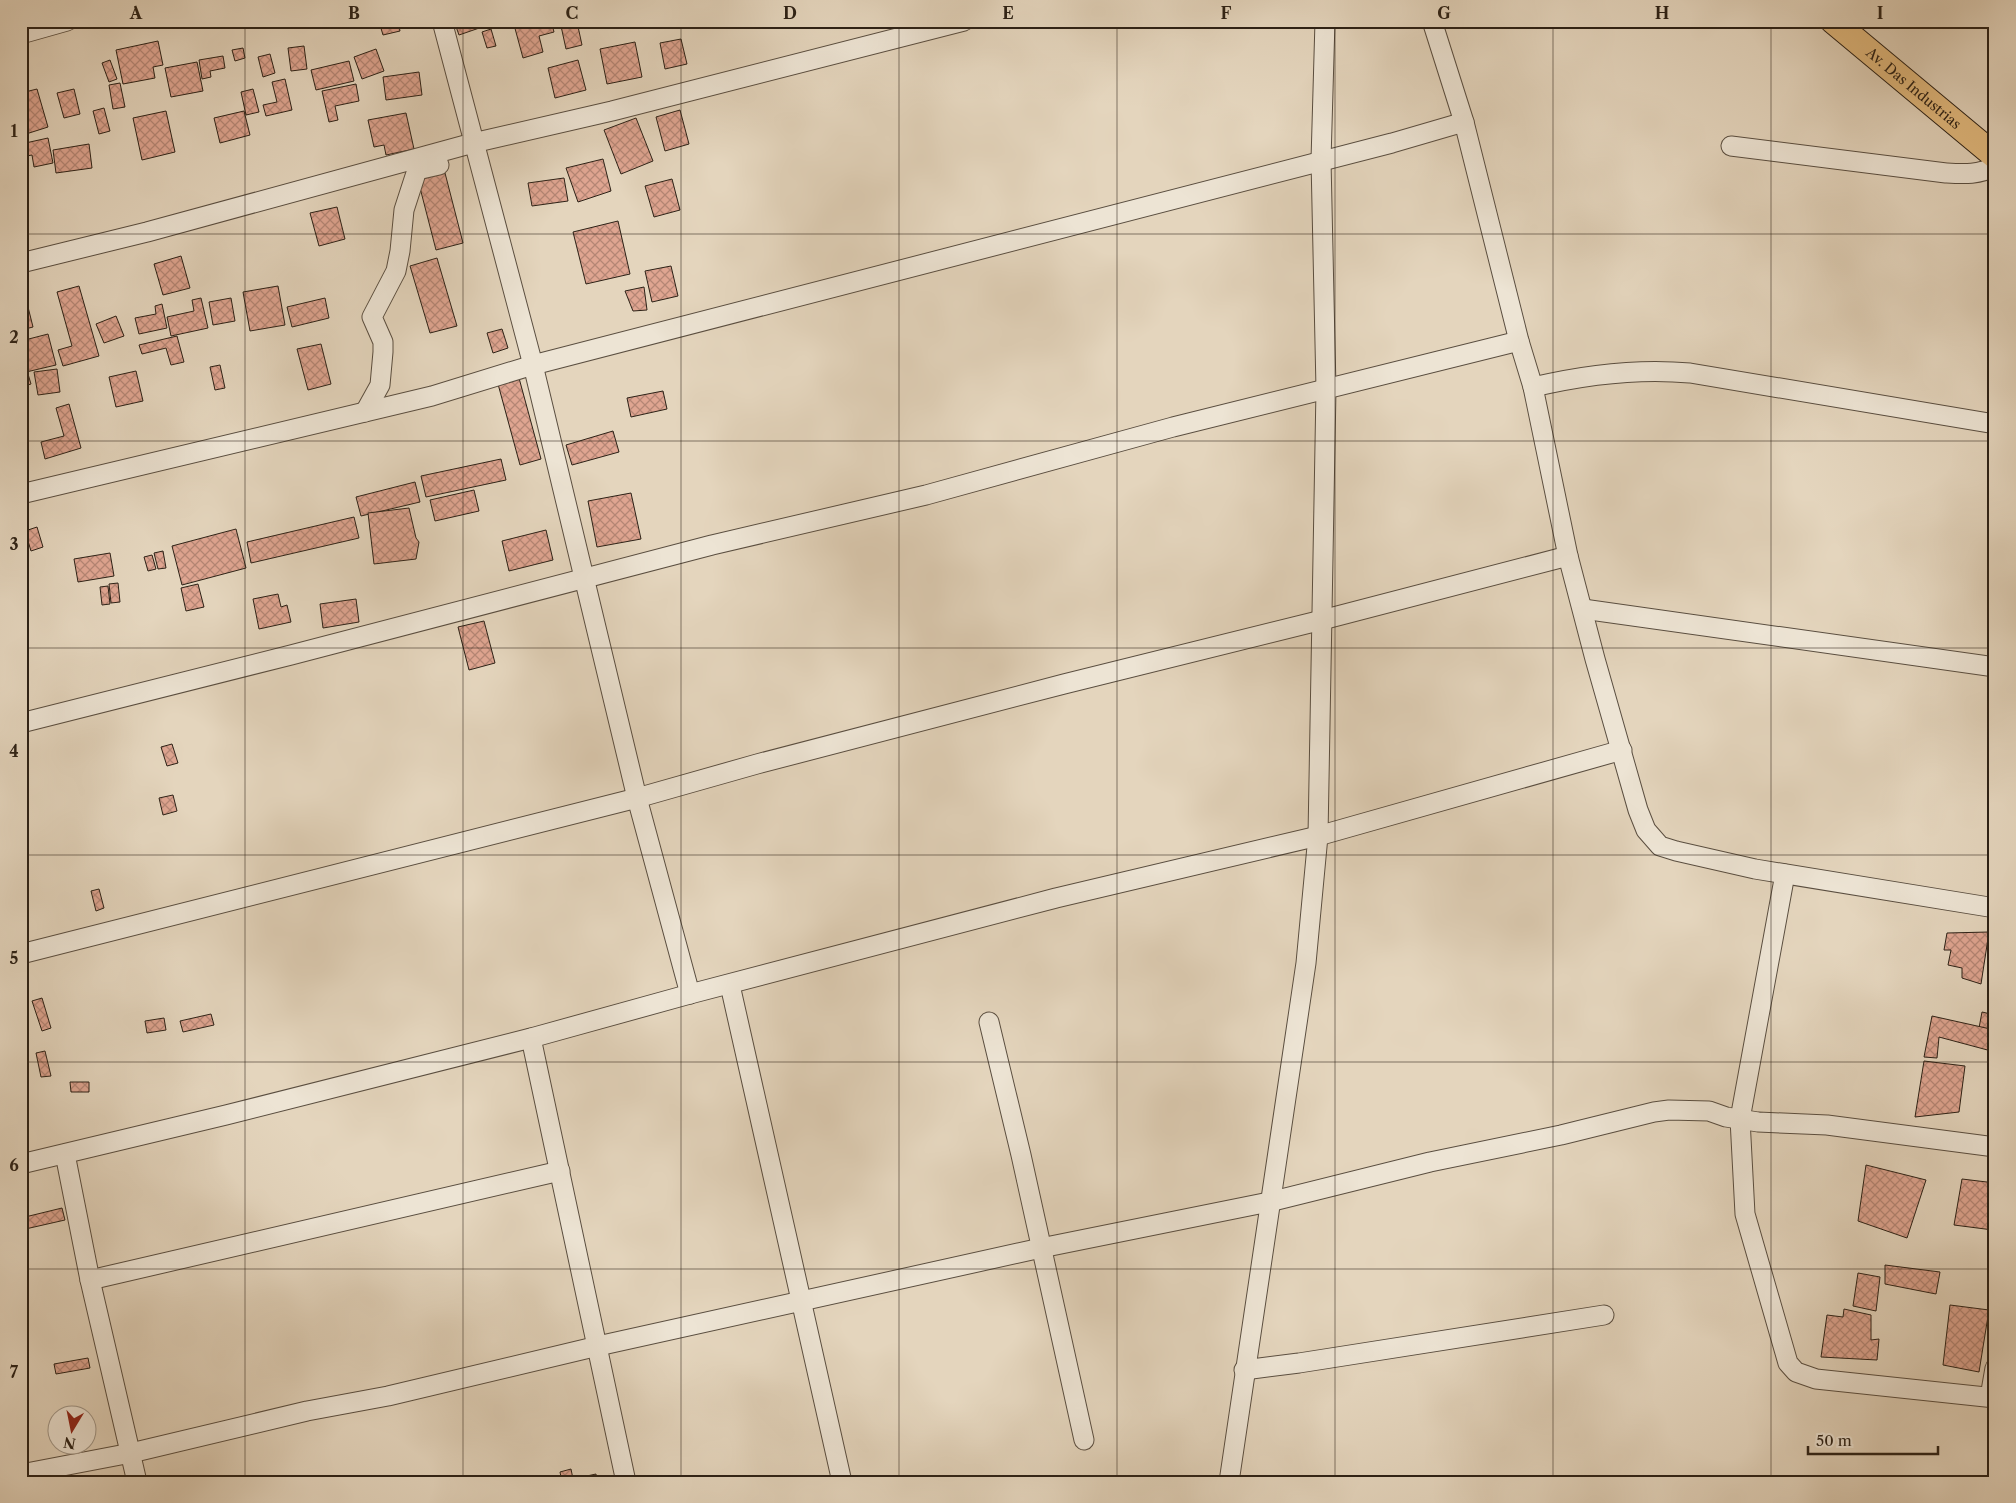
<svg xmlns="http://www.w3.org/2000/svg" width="2016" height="1503" viewBox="0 0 2016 1503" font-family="'Libre Caslon Text',serif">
	<defs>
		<pattern id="building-cross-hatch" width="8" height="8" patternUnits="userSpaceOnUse" patternTransform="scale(1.25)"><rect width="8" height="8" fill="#dfa591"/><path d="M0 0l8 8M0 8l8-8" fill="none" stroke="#b58675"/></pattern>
	</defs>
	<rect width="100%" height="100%" fill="#e4d5bd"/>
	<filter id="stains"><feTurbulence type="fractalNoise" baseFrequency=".004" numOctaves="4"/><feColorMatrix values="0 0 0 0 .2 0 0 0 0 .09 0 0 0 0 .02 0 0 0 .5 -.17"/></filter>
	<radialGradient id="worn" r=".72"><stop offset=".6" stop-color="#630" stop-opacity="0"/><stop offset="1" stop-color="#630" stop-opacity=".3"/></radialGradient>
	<!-- building -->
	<g fill="url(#building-cross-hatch)" stroke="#2c2116">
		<polygon points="398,21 400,31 383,35 380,25"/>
		<polygon points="454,21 486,21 488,25 459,35"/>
		<polygon points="513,21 551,21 554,32 539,36 543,52 523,58"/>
		<polygon points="577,22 582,45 566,49 561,26"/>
		<polygon points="491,29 496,46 487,48 482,32"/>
		<polygon points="681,39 687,64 665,69 660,43"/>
		<polygon points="158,41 163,65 153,67 155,78 123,84 116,50"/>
		<polygon points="635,42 642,77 607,84 600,49"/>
		<polygon points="304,46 307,69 291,71 288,48"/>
		<polygon points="243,48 245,58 235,61 232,50"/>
		<polygon points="376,49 384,71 362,79 354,57"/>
		<polygon points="270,54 275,73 263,77 258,57"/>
		<polygon points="223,56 225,68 210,71 211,77 202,79 199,60"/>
		<polygon points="110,60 117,79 109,82 102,63"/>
		<polygon points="578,60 586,90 555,98 548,68"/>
		<polygon points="349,61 354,81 316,90 311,70"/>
		<polygon points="197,62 203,91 171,97 165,68"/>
		<polygon points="419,72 422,95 386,100 383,77"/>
		<polygon points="285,79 292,110 266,116 263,105 277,102 272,82"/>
		<polygon points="120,83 125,107 113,109 109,85"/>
		<polygon points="356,84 359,101 335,106 338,120 329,122 322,91"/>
		<polygon points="37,89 48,127 26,134 21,121 21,93"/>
		<polygon points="74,89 80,114 64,118 57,93"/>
		<polygon points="253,89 259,112 246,115 241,92"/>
		<polygon points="104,108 110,131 99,134 93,111"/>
		<polygon points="680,110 689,144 665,151 656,117"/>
		<polygon points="166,111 175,152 142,160 133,118"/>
		<polygon points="244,111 250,135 220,143 214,118"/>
		<polygon points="406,113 414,149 386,155 384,145 374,147 368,120"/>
		<polygon points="636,118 653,161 621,174 604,130"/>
		<polygon points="48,138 53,163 34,167 32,155 21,157 21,144"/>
		<polygon points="89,144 92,168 56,173 53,150"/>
		<polygon points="603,159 611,191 578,202 566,168"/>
		<polygon points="445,173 463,243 436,250 418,180"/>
		<polygon points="564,178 568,201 532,206 528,183"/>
		<polygon points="672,179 680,210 654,217 645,186"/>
		<polygon points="337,207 345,239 319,246 310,213"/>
		<polygon points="618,221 630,274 586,284 573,232"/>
		<polygon points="181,256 190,288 163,295 154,264"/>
		<polygon points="437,258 457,326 430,333 410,266"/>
		<polygon points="671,266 678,296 652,302 645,271"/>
		<polygon points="21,279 33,327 21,330"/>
		<polygon points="79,286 99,356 63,366 58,350 72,346 57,292"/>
		<polygon points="278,286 285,325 250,331 243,292"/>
		<polygon points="644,287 647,310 633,311 625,291"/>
		<polygon points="201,298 208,328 171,336 167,317 194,311 192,300"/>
		<polygon points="231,298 235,321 213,325 209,302"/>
		<polygon points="325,298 329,318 292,327 287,307"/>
		<polygon points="162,304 167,328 139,334 135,318 156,314 155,306"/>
		<polygon points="116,316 124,336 104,343 96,324"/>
		<polygon points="502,329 508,348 493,353 487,333"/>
		<polygon points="48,334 56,365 22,373 21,341"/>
		<polygon points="177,336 184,362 171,365 166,348 142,354 139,345"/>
		<polygon points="321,344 331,384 308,390 297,349"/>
		<polygon points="220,365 225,388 215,390 210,367"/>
		<polygon points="57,369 60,392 38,395 34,372"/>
		<polygon points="136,371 143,401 116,407 109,377"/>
		<polygon points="28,374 31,384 21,387 21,376"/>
		<polygon points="519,378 541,459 520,465 498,384"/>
		<polygon points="663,391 667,409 631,417 627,398"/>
		<polygon points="69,404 81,448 45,459 41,442 64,436 56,408"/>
		<polygon points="613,431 619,452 572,465 566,445"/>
		<polygon points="501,459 506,480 426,497 421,476"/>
		<polygon points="415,482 420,502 361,516 356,497"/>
		<polygon points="474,490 479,511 435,521 430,500"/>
		<polygon points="631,493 641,539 597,547 588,501"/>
		<polygon points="409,508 416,538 419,542 416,559 374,564 368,513"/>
		<polygon points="354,517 359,538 251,563 247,542"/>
		<polygon points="37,527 43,547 31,551 25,531"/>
		<polygon points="236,529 246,568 182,585 172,546"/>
		<polygon points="546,530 553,560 509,571 502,541"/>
		<polygon points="163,551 166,568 158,569 154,553"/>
		<polygon points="110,553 114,576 78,582 74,559"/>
		<polygon points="152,555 156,569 148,571 144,557"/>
		<polygon points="118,583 120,602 111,603 109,584"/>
		<polygon points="198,584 204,607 186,611 181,588"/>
		<polygon points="108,586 110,604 102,605 100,587"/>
		<polygon points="278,594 281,607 287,605 291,622 259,629 253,599"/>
		<polygon points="356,599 359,622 323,628 320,604"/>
		<polygon points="484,621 495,663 469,670 458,627"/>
		<polygon points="172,744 178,763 167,766 161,747"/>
		<polygon points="173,795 177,811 163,815 159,798"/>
		<polygon points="99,889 104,908 96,911 91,891"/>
		<polygon points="1989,932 1981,984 1962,978 1962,968 1948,965 1951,950 1944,950 1947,933"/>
		<polygon points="42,998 51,1028 42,1031 32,1001"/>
		<polygon points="1982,1012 1995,1015 1995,1030 1979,1028"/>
		<polygon points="211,1014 214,1025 183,1032 180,1021"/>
		<polygon points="1932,1016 1995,1030 1995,1052 1939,1037 1937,1058 1924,1057"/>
		<polygon points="164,1018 166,1030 147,1033 145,1021"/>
		<polygon points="45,1051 51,1076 41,1077 36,1053"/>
		<polygon points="1924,1061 1965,1066 1959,1112 1915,1117"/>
		<polygon points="70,1082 89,1082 89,1092 71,1092"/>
		<polygon points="1866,1165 1926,1180 1907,1238 1858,1221"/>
		<polygon points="1962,1179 1995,1183 1993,1230 1954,1225"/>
		<polygon points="62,1208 65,1220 21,1230 21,1218"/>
		<polygon points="1885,1265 1940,1272 1936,1294 1885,1284"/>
		<polygon points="1858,1273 1880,1277 1876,1311 1853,1306"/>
		<polygon points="1950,1305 1989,1310 1979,1372 1943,1365"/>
		<polygon points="1844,1309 1871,1315 1871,1340 1879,1339 1877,1360 1821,1357 1827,1315 1843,1317"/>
		<polygon points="88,1358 90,1368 56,1374 54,1364"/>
		<polygon points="571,1469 573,1479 596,1474 597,1482 562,1482 560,1472"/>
	</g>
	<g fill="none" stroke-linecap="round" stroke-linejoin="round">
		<!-- minor casing -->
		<g stroke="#5a4e40" stroke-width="21">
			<g id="minor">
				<polyline points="442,21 533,365 637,798 690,994"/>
				<polyline points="1432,21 1464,122 1519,341 1533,387 1568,556 1595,659 1638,810 1646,830 1660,846 1676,851 1755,869 1995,908"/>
				<polyline points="21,34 67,21"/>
				<path d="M1731 146 1946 173C1964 174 1979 175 1995 166"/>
				<polyline points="21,263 147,232 473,143 612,111 964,21"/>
				<path d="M1533 387C1584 375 1637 368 1690 373L1995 424"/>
				<polyline points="365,412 380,385 383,352 383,342 372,317 396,271 400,251 404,210 417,170 439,165"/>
				<polyline points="21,494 432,396 533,365 1392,143 1464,122"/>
				<polyline points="1583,609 1995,667"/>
				<polyline points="21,723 291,655 712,545 926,495 1173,427 1519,341"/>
				<polyline points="1785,874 1740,1119 1745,1214 1788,1363 1796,1372 1816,1379 1995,1398"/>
				<polyline points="21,954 637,798 757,764 1064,684 1322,620 1568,556"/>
				<polyline points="730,985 842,1482"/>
				<polyline points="989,1022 1021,1155 1084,1440"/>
				<polyline points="531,1038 626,1482"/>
				<polyline points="65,1154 90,1280 137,1482"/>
				<polyline points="21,1164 226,1115 531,1038 690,994 1056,898 1318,836 1622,750"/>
				<polyline points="90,1280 560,1171"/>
				<polyline points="1244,1370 1299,1363 1604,1315"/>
				<polyline points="1990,1397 1995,1368"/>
				<polyline points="21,1474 131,1453 307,1411 388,1396 598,1346 1041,1248 1269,1202 1430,1162 1561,1135 1654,1112 1669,1110 1709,1111 1726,1117 1758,1122 1827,1125 1995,1147"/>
				<polyline points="1229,1482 1306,963 1318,836 1326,389 1321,160 1325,21"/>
			</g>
		</g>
		<!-- major casing -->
		<g stroke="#2c2116" stroke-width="27">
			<g id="major">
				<path id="s1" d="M1833 21 1995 156"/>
			</g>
		</g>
		<!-- minor -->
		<use href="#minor" stroke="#ede4d4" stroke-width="19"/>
		<!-- major -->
		<use href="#major" stroke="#e2ba7e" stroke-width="25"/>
	</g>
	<!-- grid -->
	<path fill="none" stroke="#2c2116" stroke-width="1" stroke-opacity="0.55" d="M245 21V1482M463 21V1482M681 21V1482M899 21V1482M1117 21V1482M1335 21V1482M1553 21V1482M1771 21V1482M21 234H1995M21 441H1995M21 648H1995M21 855H1995M21 1062H1995M21 1269H1995"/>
	<g text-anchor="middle" stroke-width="4.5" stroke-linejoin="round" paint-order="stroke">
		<!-- street labels -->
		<g font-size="14" fill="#2c2116" stroke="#ede4d4">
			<text dy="5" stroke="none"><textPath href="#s1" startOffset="105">Av. Das Industrias</textPath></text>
		</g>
	</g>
	<!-- margin -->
	<rect width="2016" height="1503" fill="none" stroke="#e4d5bd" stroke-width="55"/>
	<!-- north arrow -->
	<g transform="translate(72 1430) rotate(190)"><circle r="24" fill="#ede4d4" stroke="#a09688"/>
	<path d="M0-4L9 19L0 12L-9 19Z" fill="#8f2418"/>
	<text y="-8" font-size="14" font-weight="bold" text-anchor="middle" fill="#2c2116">N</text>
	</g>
	<!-- scale -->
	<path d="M1808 1446v8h130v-8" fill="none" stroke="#2c2116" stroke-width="2.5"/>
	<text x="1816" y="1446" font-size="15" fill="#2c2116" stroke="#ede4d4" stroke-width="4" paint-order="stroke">50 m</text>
	<rect x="28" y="28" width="1960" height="1448" fill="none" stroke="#2c2116" stroke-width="2"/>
	<g font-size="16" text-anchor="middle" font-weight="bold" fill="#2c2116">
		<text x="136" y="19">A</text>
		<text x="354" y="19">B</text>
		<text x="572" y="19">C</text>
		<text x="790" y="19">D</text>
		<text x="1008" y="19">E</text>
		<text x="1226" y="19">F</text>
		<text x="1444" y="19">G</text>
		<text x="1662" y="19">H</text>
		<text x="1880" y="19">I</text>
		<text x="14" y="137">1</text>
		<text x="14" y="343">2</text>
		<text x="14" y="550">3</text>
		<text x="14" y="757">4</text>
		<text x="14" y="964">5</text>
		<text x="14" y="1171">6</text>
		<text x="14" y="1378">7</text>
	</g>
	<rect width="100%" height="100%" filter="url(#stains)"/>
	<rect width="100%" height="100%" fill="url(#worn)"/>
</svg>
